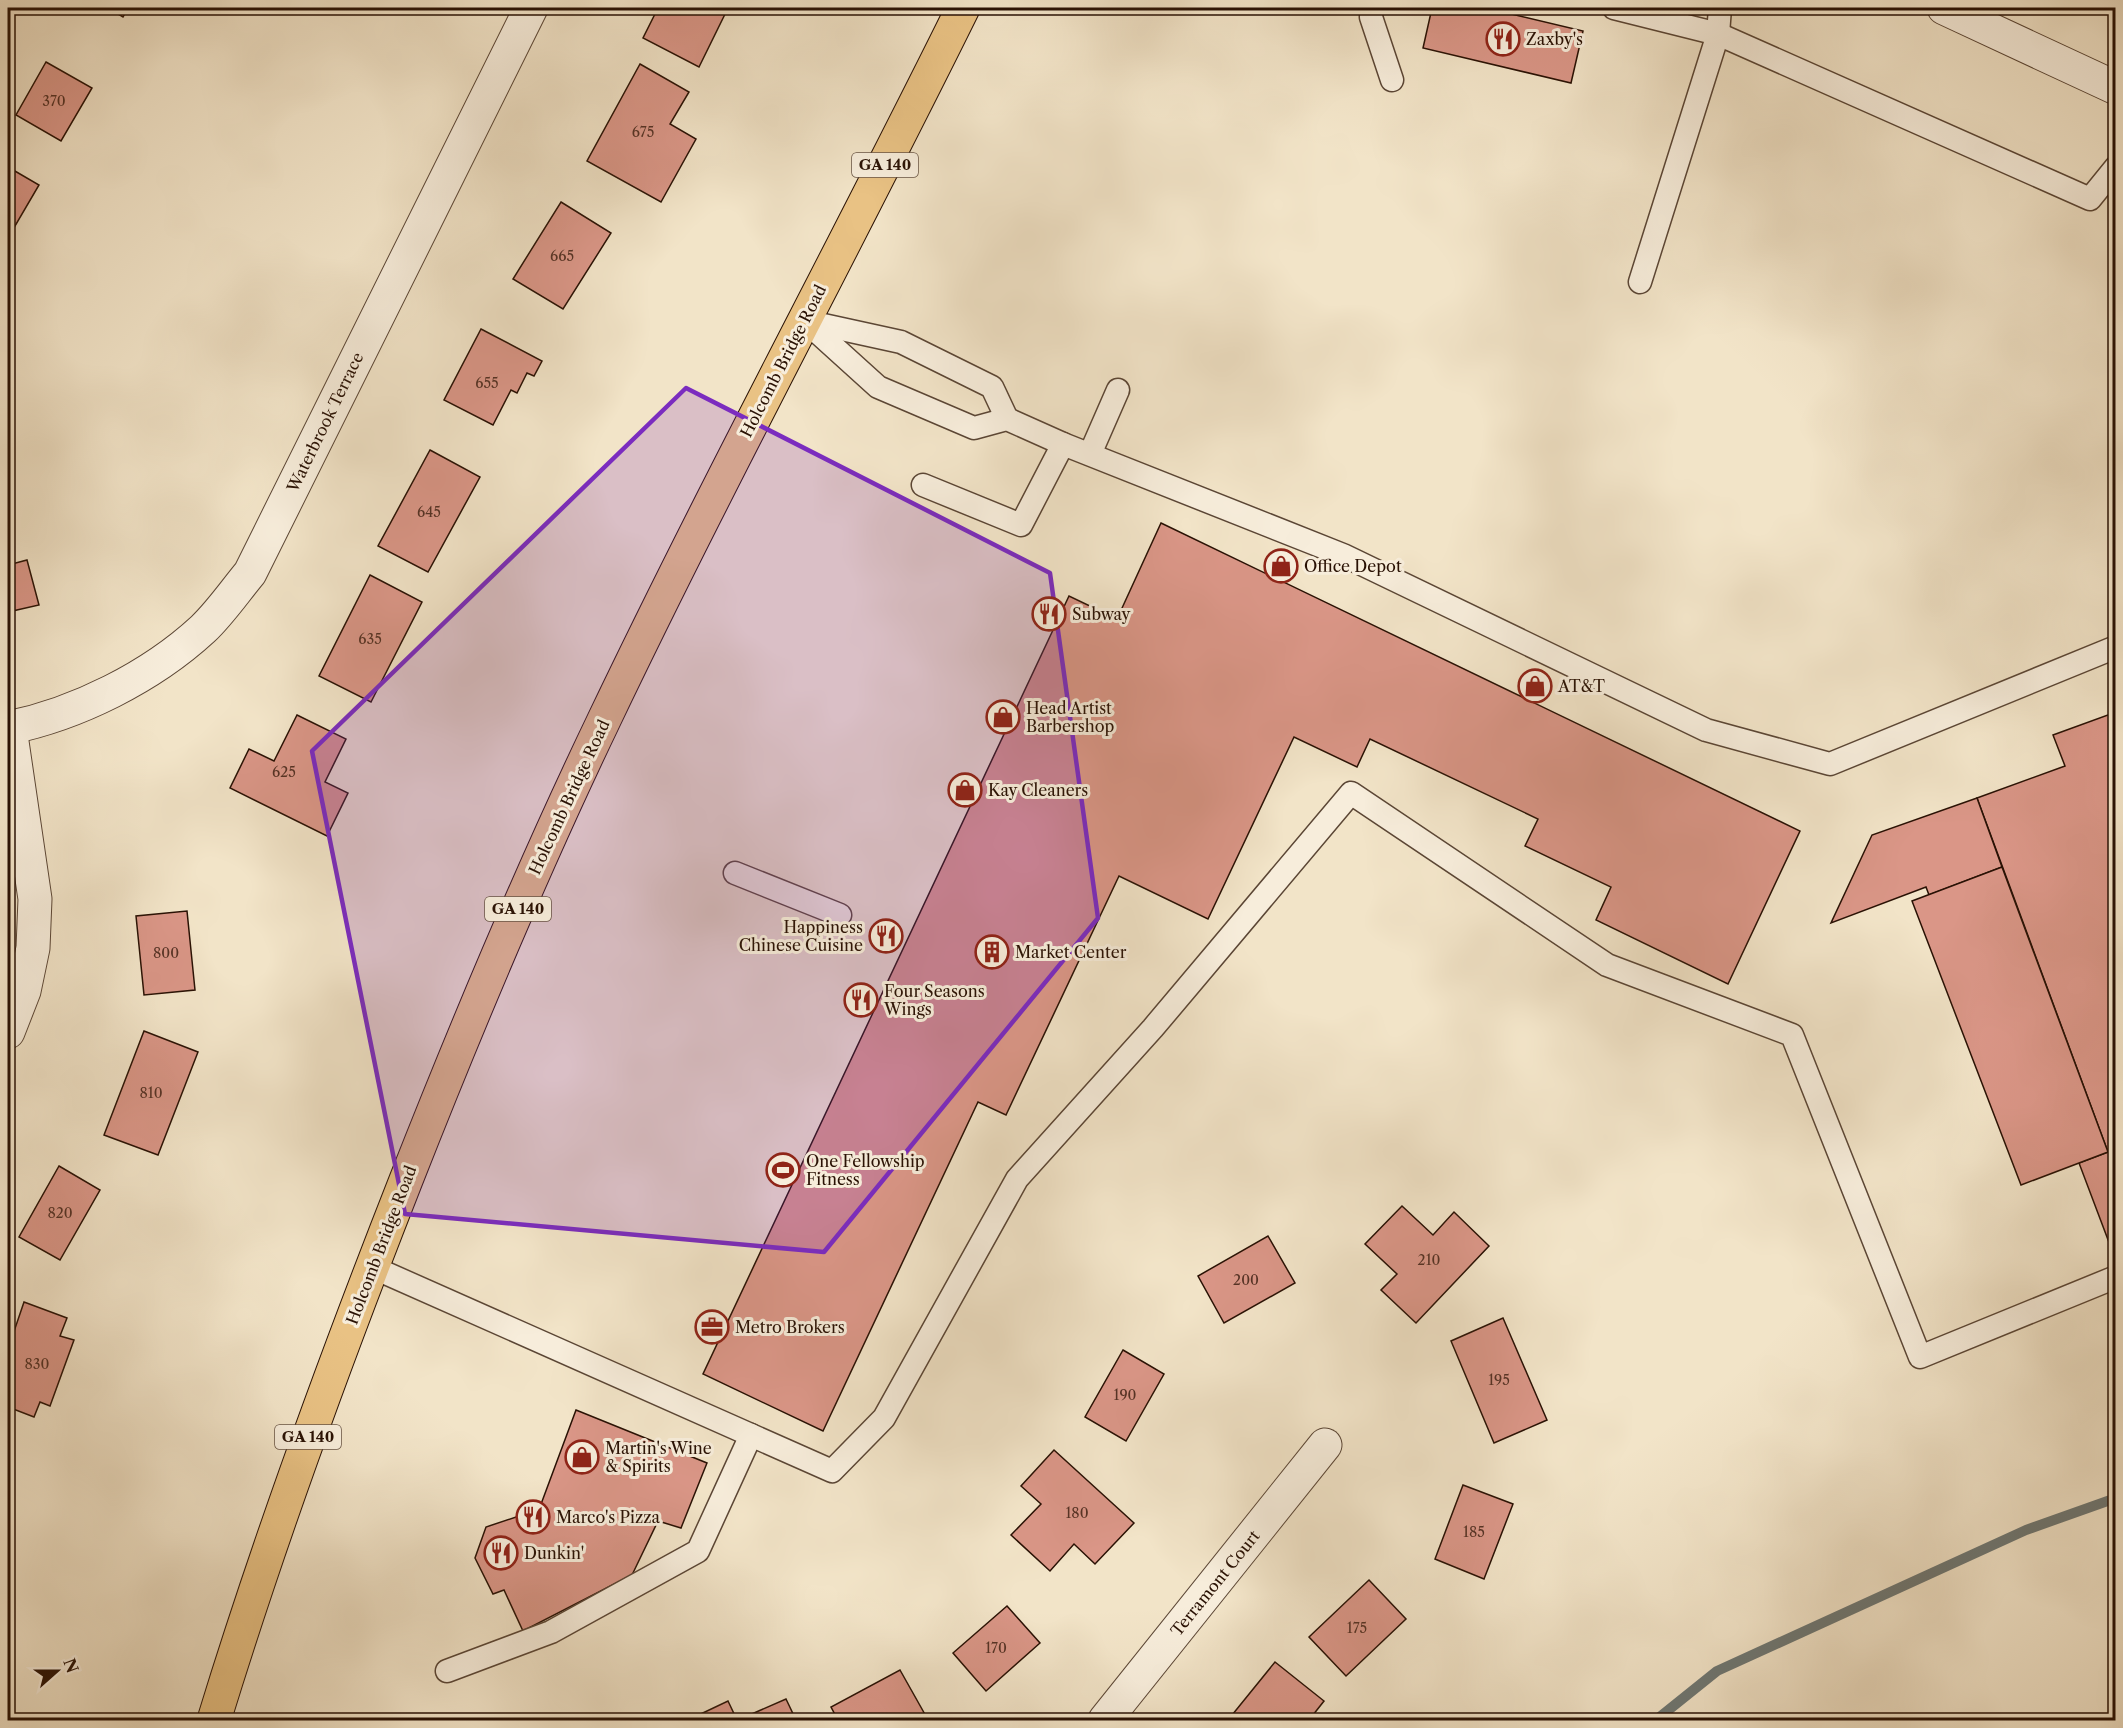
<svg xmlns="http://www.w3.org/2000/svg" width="2123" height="1728" viewBox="0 0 2123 1728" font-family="'Libre Caslon Text',serif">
	<rect width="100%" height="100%" fill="#f2e4c8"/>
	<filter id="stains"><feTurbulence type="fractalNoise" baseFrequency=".00333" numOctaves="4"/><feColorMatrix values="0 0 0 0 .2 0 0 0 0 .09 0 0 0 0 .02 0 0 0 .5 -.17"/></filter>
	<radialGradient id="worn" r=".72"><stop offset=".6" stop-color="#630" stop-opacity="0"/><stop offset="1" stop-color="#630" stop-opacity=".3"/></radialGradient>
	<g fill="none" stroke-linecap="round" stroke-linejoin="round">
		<!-- stream -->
		<polyline stroke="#6f7874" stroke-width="10" points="1656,1720 1717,1671 2026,1530 2116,1498"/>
	</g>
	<!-- building -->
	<g fill="#da9687" stroke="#291104" stroke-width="1.5">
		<polygon points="108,8 128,8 123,17"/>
		<polygon points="658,8 728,8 699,67 643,38"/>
		<polygon points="1432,8 1486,8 1583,31 1571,83 1423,48"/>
		<polygon points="46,62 92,88 61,141 16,115"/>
		<polygon points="640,64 689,92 670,124 696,139 661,202 587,161"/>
		<polygon points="8,167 39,185 8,238"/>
		<polygon points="561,202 611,233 563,309 513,279"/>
		<polygon points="481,329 542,361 534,376 527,373 517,393 511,390 493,425 444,400"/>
		<polygon points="430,450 480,477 428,572 378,546"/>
		<polygon points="1161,523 1800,831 1728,984 1596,920 1611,887 1525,846 1538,819 1370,739 1357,767 1294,737 1208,919 1119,876 1006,1115 978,1102 823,1431 703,1374 1069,596 1117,619"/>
		<polygon points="27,560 39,605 8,612 8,565"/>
		<polygon points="370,575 422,602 371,702 319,676"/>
		<polygon points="2116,712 2116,1243 2110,1245 2079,1163 2108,1152 1977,798 2065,766 2053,735"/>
		<polygon points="297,715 346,739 325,782 348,793 327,836 230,788 249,749 274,761"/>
		<polygon points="1977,798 2002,867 1929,895 1926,887 1831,923 1872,835"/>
		<polygon points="2002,867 2108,1152 2021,1185 1912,901"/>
		<polygon points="187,911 195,990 144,995 136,916"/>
		<polygon points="144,1031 198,1052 158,1155 104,1135"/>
		<polygon points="59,1166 100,1190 60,1260 19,1237"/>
		<polygon points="1402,1206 1433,1235 1454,1212 1489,1246 1416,1323 1381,1290 1397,1274 1365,1244"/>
		<polygon points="1268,1236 1295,1283 1224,1323 1198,1276"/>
		<polygon points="24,1302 67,1318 60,1336 74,1340 50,1406 40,1402 34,1417 8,1407 8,1370 12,1358 8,1356 8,1349"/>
		<polygon points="1503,1318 1547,1420 1494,1443 1451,1341"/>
		<polygon points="1123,1350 1164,1374 1126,1441 1085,1417"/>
		<polygon points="576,1410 707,1463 681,1528 658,1521 632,1575 523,1631 504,1590 493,1594 475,1558 486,1527 519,1516 534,1523"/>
		<polygon points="1054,1450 1134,1523 1095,1564 1074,1544 1050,1571 1011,1535 1041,1504 1021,1486"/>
		<polygon points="1463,1485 1513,1504 1484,1579 1435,1559"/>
		<polygon points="1369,1580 1406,1619 1346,1676 1309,1637"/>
		<polygon points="1007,1606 1040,1643 986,1691 953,1653"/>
		<polygon points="1275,1662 1324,1701 1309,1720 1228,1720"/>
		<polygon points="900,1670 927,1718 924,1720 838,1720 831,1707"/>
		<polygon points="786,1699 796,1720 738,1720"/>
		<polygon points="728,1701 737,1720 688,1720"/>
	</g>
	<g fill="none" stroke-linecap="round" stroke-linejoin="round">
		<!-- service casing -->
		<g stroke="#5b4635" stroke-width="25">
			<g id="service">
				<polyline points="1372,8 1371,17 1392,80"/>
				<polyline points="1614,8 1718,34 2090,199 2116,167"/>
				<polyline points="1640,282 1718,34 1720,8"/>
				<polyline points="804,320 878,387 974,428 1007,419 1063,444"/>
				<polyline points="805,321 901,342 992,387 1007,419"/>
				<polyline points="1090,454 1118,390"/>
				<polyline points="923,485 1021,525 1063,444 1343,555 1706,730 1830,764 2116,647"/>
				<polyline points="735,873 840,915"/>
				<polyline points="372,1267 832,1471 884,1418 1017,1179 1153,1028 1351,793 1607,965 1792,1035 1920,1357 2116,1277"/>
				<polyline points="447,1671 551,1632 698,1551 751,1435"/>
			</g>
		</g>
		<!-- minor casing -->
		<g stroke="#5b4635" stroke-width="35">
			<g id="minor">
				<polyline points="1944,8 2116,88"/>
				<path d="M8 728C77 714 151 677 203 629 220 613 235 591 250 573L531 8"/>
				<polyline points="8,1032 24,991 33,948 35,899 10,728"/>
				<polyline points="1105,1720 1325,1445"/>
			</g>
		</g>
		<!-- primary casing -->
		<g stroke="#291104" stroke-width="35">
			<path id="primary" d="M214 1720C270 1537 336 1358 406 1180 467 1025 531 872 603 722 718 481 845 247 963 8"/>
		</g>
		<!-- service -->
		<use href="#service" stroke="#f7eddb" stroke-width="22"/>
		<!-- minor -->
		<use href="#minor" stroke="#f7eddb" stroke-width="33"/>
		<!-- primary -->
		<use href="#primary" stroke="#e9c284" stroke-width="33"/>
	</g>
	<!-- marked area -->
	<path fill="#7b2cbf" fill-opacity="0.2" stroke="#7b2cbf" stroke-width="4.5" stroke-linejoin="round" d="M686 388 1050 573 1098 918 824 1252 405 1214 312 751Z"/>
	<!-- icons -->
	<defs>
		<g id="restaurant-ring" transform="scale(1.725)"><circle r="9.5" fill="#f7eddb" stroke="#8f2418" stroke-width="1.5"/><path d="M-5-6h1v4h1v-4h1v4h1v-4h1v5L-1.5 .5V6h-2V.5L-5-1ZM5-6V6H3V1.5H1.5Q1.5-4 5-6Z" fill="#8f2418"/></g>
		<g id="shop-ring" transform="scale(1.725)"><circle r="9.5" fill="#f7eddb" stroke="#8f2418" stroke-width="1.5"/><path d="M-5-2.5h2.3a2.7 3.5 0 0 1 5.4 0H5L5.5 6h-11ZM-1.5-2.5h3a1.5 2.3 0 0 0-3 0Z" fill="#8f2418"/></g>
		<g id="building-ring" transform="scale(1.725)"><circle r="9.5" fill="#f7eddb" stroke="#8f2418" stroke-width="1.5"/><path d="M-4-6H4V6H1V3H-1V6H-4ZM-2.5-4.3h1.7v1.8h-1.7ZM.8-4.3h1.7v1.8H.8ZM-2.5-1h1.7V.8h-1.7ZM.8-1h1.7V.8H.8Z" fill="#8f2418"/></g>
		<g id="stadium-ring" transform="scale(1.725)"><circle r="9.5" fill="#f7eddb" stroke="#8f2418" stroke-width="1.5"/><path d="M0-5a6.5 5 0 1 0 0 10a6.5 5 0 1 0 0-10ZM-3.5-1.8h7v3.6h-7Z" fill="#8f2418"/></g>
		<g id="office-ring" transform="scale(1.725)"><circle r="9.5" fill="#f7eddb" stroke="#8f2418" stroke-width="1.5"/><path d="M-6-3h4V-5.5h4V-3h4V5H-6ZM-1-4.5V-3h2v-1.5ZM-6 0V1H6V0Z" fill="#8f2418"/></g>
	</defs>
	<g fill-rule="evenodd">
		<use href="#restaurant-ring" x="1503" y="39"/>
		<use href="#shop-ring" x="1281" y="566"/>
		<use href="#restaurant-ring" x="1049" y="614"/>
		<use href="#shop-ring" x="1535" y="686"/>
		<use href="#shop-ring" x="1003" y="717"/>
		<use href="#shop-ring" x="965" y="790"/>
		<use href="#restaurant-ring" x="886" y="936"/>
		<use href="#building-ring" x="992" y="952"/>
		<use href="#restaurant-ring" x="861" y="1000"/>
		<use href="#stadium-ring" x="783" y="1170"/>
		<use href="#office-ring" x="712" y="1327"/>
		<use href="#shop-ring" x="582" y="1457"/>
		<use href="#restaurant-ring" x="533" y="1517"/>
		<use href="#restaurant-ring" x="501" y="1553"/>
	</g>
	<g text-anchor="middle" stroke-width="6" stroke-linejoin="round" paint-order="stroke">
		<!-- number labels -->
		<g font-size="14" fill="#553225">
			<text x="54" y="106">370</text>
			<text x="643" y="137">675</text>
			<text x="562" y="261">665</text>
			<text x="487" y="388">655</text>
			<text x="429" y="517">645</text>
			<text x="370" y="644">635</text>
			<text x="284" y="777">625</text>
			<text x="166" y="958">800</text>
			<text x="151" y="1098">810</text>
			<text x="60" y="1218">820</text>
			<text x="1429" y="1265">210</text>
			<text x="1246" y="1285">200</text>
			<text x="37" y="1369">830</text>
			<text x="1499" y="1385">195</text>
			<text x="1125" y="1400">190</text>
			<text x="1077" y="1518">180</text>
			<text x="1474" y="1537">185</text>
			<text x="1357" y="1633">175</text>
			<text x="996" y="1653">170</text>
		</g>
		<!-- shield labels -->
		<g fill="#f7eddb" stroke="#675344" stroke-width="1.5">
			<rect x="852" y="153" width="66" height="24" rx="4.5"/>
			<rect x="485" y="897" width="66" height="24" rx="4.5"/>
			<rect x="275" y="1425" width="66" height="24" rx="4.5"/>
		</g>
		<g font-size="15" font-weight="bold" fill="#291104">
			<text x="885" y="170">GA 140</text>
			<text x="518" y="914">GA 140</text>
			<text x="308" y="1442">GA 140</text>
		</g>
		<!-- poi labels -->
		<g font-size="16" fill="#291104" stroke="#f7eddb" text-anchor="start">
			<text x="1526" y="45">Zaxby's</text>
			<text x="1304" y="572">Office Depot</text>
			<text x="1072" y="620">Subway</text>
			<text x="1558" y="692">AT&amp;T</text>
			<text x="1026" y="714">Head Artist<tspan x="1026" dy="18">Barbershop</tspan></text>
			<text x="988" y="796">Kay Cleaners</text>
			<text x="863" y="933" text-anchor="end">Happiness<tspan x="863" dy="18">Chinese Cuisine</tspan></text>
			<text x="1015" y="958">Market Center</text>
			<text x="884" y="997">Four Seasons<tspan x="884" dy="18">Wings</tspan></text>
			<text x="806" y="1167">One Fellowship<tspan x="806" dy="18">Fitness</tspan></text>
			<text x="735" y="1333">Metro Brokers</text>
			<text x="605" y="1454">Martin's Wine<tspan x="605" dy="18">&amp; Spirits</tspan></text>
			<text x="556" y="1523">Marco's Pizza</text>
			<text x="524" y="1559">Dunkin'</text>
		</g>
		<!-- street labels -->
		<g font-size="16" fill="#291104" stroke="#f7eddb">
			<text transform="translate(783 361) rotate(-63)" y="6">Holcomb Bridge Road</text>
			<text transform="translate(325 422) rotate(-64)" y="6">Waterbrook Terrace</text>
			<text transform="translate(569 797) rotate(-65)" y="6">Holcomb Bridge Road</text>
			<text transform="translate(381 1245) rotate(-69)" y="6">Holcomb Bridge Road</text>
			<text transform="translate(1215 1583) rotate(-51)" y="6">Terramont Court</text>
		</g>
	</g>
	<!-- margin -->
	<rect width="2123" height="1728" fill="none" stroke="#f2e4c8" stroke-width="30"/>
	<rect x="9" y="9" width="2105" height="1710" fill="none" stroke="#291104" stroke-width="3"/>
	<rect x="15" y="15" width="2093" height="1698" fill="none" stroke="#291104" stroke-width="1.5"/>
	<!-- north arrow -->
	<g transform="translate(57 1671) rotate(69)" stroke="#f7eddb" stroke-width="4.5" paint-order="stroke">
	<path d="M0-4.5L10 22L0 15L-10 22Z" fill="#291104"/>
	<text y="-9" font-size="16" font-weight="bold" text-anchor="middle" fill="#291104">N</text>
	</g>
	<rect width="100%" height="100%" filter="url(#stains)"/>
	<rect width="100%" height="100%" fill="url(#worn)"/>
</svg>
